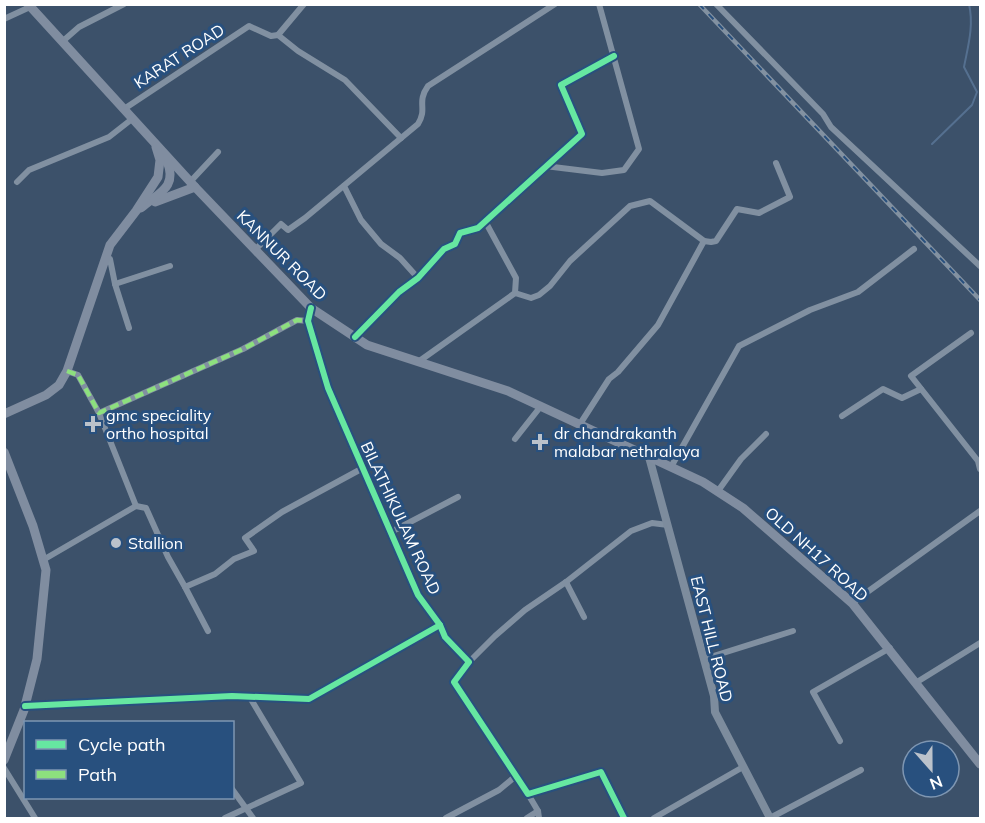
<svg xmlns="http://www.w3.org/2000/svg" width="985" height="823" viewBox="0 0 985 823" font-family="Mulish,sans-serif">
	<rect width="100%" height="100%" fill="#3c516a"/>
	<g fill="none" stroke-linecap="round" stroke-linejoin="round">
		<!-- stream -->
		<path stroke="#557090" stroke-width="2" d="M932 144 972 105 977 92 964 67C968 46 974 26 969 4"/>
		<!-- street -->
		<g stroke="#8190a1" stroke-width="6">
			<polyline points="716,4 823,114 831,127 980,266"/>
			<polyline points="4,19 30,7"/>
			<polyline points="278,35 298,51 345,80 401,138"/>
			<polyline points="63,41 79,27 124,4"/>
			<polyline points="124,109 249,26 271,36 278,35 304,4"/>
			<polyline points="545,166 602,173 624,170 639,149 599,4"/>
			<polyline points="17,182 29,170 109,137 132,119"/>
			<polyline points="190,182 218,152"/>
			<polyline points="344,186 361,220 381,244 400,258 418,278"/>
			<path d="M255 250 281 224 288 230 305 218 418 124C428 108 416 103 428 86L555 4"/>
			<polyline points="106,258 110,259 115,284 129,328"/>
			<polyline points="115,284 170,266"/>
			<polyline points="515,293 531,298 539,295 550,286 570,261 630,206 650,201 704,241 711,242 716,241 737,209 759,213 790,197 776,163"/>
			<polyline points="311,308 308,321 328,388 411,579 418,595 440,625 445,637 469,662 454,682 528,794 601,772 624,818"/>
			<polyline points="971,333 911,376 978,461 980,469"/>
			<polyline points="355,337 399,292 418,278 444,249 455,244 460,233 478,228 582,134 561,85 614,56"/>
			<polyline points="418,362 515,293 516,278 485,221"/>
			<polyline points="67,371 78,375 99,413 243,349 297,320 308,321"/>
			<polyline points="842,416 883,389 902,398 921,389"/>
			<polyline points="580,424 609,379 618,372 658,325 704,241"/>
			<polyline points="515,439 541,406"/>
			<polyline points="671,467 739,346 810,310 858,292 914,249"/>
			<polyline points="718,491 741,459 766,434"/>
			<polyline points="136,506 146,508 168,557 185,587 215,574 234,559 254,551 245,538 282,512 363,468"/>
			<polyline points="391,532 458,497"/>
			<polyline points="43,560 136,506 99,413"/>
			<polyline points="566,582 584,617"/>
			<polyline points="185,587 208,631"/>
			<polyline points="852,603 980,511"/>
			<polyline points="704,659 793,631"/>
			<polyline points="469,662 495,636 525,610 566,582 631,531 652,523 668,525"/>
			<polyline points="917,682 980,643"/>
			<polyline points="25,706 232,696 309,699 440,625"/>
			<polyline points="840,741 813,692 890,648"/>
			<polyline points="4,768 35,818"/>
			<polyline points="232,789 253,818"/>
			<polyline points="528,794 538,811 539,818"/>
			<polyline points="225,818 301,783 249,696"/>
			<polyline points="446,818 499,790 517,775"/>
			<polyline points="527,818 538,811"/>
			<polyline points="654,818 743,767"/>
			<polyline points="770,818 861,770"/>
		</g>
		<!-- secondary -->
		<polyline stroke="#7d8c9d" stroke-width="8" points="649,457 714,696 715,712 770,818"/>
		<!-- primary -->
		<g stroke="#808da0" stroke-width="9">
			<polyline points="28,4 195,187 311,308 367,345 508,391 703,482 743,508 852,603 980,764"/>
			<polyline points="155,202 195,187"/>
			<path d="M141 208C158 193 178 188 167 161"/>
			<polyline points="4,414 46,395 59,385 67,371 110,245 136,211 158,177 160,160 156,147"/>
			<polyline points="4,452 33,526 46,570 37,659 24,710 4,760"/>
		</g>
		<!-- rail casing -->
		<g stroke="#8291a1" stroke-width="4.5">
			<polyline id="rail" points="699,4 980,300"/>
		</g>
		<!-- rail -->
		<use href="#rail" stroke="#28507e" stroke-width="2" stroke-dasharray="7" stroke-linecap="butt"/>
		<!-- quiet -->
		<polyline stroke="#8de07e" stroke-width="4.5" stroke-dasharray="9 4.5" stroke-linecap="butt" points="67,371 78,375 99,413 243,349 297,320 308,321"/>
		<!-- cycleway casing -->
		<g stroke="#28507e" stroke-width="10">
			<g id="cycleway">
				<polyline points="311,308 308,321 328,388 411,579 418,595 440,625 445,637 469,662 454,682 528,794 601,772 624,818"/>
				<polyline points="355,337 399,292 418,278 444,249 455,244 460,233 478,228 582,134 561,85 614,56"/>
				<polyline points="25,706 232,696 309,699 440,625"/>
			</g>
		</g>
		<!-- cycleway -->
		<use href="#cycleway" stroke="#66e7a1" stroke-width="6"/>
	</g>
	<!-- markers -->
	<g fill="#bbc2cb" stroke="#28507e" stroke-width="2">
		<path d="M90 415h6v6h6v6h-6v6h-6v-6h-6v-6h6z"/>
		<path d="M537 433h6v6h6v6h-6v6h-6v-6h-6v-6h6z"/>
		<circle cx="116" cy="543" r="6"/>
	</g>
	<g text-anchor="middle" stroke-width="6" stroke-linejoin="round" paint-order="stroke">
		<!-- street labels -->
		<g font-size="16" fill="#fff" stroke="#28507e">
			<text transform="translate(179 56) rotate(-33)" y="6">KARAT ROAD</text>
			<text transform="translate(282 255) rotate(45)" y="6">KANNUR ROAD</text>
			<text transform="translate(401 518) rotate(65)" y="6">BILATHIKULAM ROAD</text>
			<text transform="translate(817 554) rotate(42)" y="6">OLD NH17 ROAD</text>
			<text transform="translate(712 639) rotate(76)" y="6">EAST HILL ROAD</text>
		</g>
		<!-- poi labels -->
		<g font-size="16" fill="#fff" stroke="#28507e" text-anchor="start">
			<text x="106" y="421">gmc speciality<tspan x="106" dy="18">ortho hospital</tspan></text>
			<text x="554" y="439">dr chandrakanth<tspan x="554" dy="18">malabar nethralaya</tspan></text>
			<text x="128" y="549">Stallion</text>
		</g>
	</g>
	<!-- border -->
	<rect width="985" height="823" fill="none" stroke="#ffffff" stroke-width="12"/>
	<!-- legend -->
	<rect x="24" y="721" width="210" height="78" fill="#28507e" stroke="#7e96b2" stroke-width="1.5"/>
	<rect x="36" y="740" width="30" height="9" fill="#66e7a1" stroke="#7e96b2" stroke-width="1.5"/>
	<text x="78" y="751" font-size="18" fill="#ffffff">Cycle path</text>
	<rect x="36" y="770" width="30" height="9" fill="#8de07e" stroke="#7e96b2" stroke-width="1.5"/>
	<text x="78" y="781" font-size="18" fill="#ffffff">Path</text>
	<!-- north arrow -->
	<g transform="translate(931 769) rotate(159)"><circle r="28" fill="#28507e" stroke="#7e96b2" stroke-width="1.5"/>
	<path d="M0-4.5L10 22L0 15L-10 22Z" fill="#bbc2cb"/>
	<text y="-9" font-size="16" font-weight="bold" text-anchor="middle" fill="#ffffff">N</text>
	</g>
</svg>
